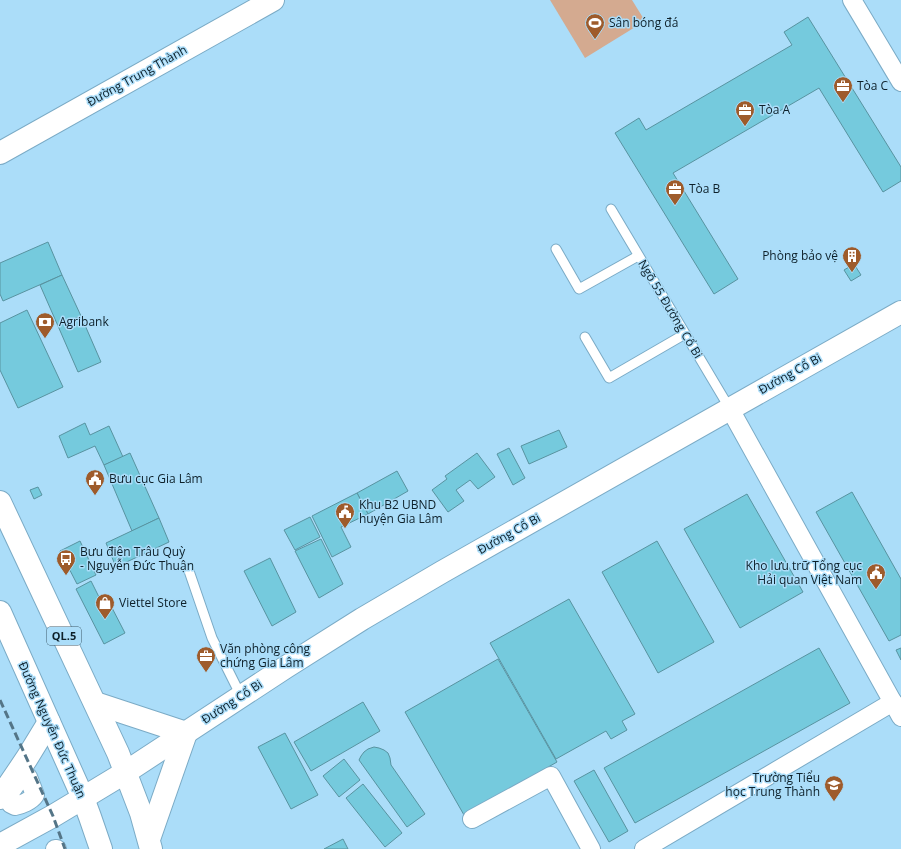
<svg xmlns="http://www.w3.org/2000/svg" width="901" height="849" viewBox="0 0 901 849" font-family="'Open Sans',sans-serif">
	<rect width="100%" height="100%" fill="#abddf9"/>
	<!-- green -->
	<polygon fill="#d4aa90" points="550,0 632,0 645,21 585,58"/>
	<!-- building -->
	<g fill="#75cadd" stroke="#5893a0">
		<polygon points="808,17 901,167 901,181 883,192 819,88 673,173 738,279 714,294 615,133 639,118 646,130 792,45 784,32"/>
		<polygon points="48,242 62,275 3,301 0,294 0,263"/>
		<polygon points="854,264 861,275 851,281 844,270"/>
		<polygon points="62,275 81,316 58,326 40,285"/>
		<polygon points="27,310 63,387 18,408 0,370 0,323"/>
		<polygon points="81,316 101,362 78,372 58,326"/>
		<polygon points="85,423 90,435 109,426 123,457 104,465 95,446 68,458 59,436"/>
		<polygon points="559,430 567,447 529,464 521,446"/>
		<polygon points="509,448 525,478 513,485 497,454"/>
		<polygon points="130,453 159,518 132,531 104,465"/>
		<polygon points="477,453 495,477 478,489 470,480 456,490 464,501 448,512 432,490 447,479 445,476"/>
		<polygon points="397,471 408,491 368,514 357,493"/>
		<polygon points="38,487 42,495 34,499 30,490"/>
		<polygon points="852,492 901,579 901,635 889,641 816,512"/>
		<polygon points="357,493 368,514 341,527 351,547 332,557 312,516"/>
		<polygon points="747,494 803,592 740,628 684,529"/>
		<polygon points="310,517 320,537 295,550 284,530"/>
		<polygon points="159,518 169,542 116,567 106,543"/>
		<polygon points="321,539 343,584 319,598 295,551"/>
		<polygon points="80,541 96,575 77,584 60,551"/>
		<polygon points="657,541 714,642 658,673 602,572"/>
		<polygon points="270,558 296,612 272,626 244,571"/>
		<polygon points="91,581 104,607 110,604 125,633 104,644 76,589"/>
		<polygon points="569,599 635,714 622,721 627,730 611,739 606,731 556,759 490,643"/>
		<polygon points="819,648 850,703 635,823 604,768"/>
		<polygon points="901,648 901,660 896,650"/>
		<polygon points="498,659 557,762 464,815 405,712"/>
		<polygon points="363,702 380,731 311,771 294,742"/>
		<polygon points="285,733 318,795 291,809 258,747"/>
		<polygon points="374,747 379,748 384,750 388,753 390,758 391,765 425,814 407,827 359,760 361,756 364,752 368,749"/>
		<polygon points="344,759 360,780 339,797 323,776"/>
		<polygon points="594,770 628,831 609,842 574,781"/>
		<polygon points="363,784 402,833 385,847 346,798"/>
		<polygon points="343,839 348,849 324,849"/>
	</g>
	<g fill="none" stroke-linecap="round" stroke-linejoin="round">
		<!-- lane casing -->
		<g stroke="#7babc6" stroke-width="11">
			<g id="lane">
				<polyline points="611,209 730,409"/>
				<polyline points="556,249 579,289 638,256"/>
				<polyline points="585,337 609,378 685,334"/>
				<polyline points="188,568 212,638 241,696"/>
			</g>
		</g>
		<!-- street casing -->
		<g stroke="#7babc6" stroke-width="20">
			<g id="street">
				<polyline points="852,0 901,82"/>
				<polyline points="730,409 901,717"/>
				<path d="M24 775 28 777 35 795C31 801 21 805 15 806L11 804 9 794 22 776Z"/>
				<polyline points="472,819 551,776 591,849"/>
				<polyline points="55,849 57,849"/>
				<polyline points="644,849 893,702"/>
			</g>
		</g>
		<!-- secondary casing -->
		<g stroke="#7babc6" stroke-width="24">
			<g id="secondary">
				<polyline points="0,153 273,0"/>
				<polyline points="0,845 53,816 83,798 126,772 286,667 362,619 442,572 901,312"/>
			</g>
		</g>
		<!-- highway casing -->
		<g stroke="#7babc6" stroke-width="24">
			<g id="highway">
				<polyline points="0,502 118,753 141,813 151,849"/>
				<polyline points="0,612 83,798 90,817 101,849"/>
				<polyline points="95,703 186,733 149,839"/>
				<polyline points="0,798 27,758 49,722"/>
			</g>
		</g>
		<!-- lane -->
		<use href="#lane" stroke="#fff" stroke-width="9"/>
		<!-- street -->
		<use href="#street" stroke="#fff" stroke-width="18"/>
		<!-- secondary -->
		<use href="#secondary" stroke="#fff" stroke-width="22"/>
		<!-- highway -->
		<use href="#highway" stroke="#fff" stroke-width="22"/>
		<!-- rail -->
		<polyline stroke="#547587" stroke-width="3" stroke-dasharray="8 4" stroke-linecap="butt" points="0,700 53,816 65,849"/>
	</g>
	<!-- icons -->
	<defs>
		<g id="stadium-pin" transform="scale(1)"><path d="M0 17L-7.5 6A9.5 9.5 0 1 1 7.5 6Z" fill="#9e5b2b" stroke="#abddf9"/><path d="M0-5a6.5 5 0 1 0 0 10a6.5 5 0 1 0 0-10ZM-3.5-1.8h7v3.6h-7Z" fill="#fff"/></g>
		<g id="office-pin" transform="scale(1)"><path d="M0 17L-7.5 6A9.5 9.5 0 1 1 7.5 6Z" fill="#9e5b2b" stroke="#abddf9"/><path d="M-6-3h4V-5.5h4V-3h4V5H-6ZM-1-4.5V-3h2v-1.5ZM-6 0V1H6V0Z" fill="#fff"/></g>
		<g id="building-pin" transform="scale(1)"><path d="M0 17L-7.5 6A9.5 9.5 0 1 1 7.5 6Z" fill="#9e5b2b" stroke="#abddf9"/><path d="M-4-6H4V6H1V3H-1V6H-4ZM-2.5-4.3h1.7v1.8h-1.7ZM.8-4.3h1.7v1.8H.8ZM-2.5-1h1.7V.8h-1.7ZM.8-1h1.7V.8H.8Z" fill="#fff"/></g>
		<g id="bank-pin" transform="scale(1)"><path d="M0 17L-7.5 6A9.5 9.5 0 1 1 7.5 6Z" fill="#9e5b2b" stroke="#abddf9"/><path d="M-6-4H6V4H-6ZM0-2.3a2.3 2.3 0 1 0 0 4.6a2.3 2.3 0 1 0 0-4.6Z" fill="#fff"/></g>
		<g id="civic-pin" transform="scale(1)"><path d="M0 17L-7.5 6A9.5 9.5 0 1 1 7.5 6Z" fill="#9e5b2b" stroke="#abddf9"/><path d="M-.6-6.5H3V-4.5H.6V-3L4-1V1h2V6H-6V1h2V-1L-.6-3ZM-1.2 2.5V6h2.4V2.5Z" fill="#fff"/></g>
		<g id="bus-pin" transform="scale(1)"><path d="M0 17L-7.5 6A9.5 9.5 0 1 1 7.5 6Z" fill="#9e5b2b" stroke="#abddf9"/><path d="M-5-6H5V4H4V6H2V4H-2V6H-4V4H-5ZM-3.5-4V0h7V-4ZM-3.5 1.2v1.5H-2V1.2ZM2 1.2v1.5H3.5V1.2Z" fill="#fff"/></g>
		<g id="shop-pin" transform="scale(1)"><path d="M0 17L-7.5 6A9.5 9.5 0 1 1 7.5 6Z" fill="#9e5b2b" stroke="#abddf9"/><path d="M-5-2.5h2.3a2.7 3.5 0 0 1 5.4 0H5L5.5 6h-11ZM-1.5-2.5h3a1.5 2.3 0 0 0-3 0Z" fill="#fff"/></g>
		<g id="school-pin" transform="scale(1)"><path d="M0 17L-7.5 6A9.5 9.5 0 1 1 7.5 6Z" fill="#9e5b2b" stroke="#abddf9"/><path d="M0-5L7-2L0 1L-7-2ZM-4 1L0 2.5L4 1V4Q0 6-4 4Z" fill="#fff"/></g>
	</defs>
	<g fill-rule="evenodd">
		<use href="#stadium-pin" x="595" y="23"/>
		<use href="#office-pin" x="843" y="86"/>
		<use href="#office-pin" x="745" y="110"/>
		<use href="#office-pin" x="675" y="189"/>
		<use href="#building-pin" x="852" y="256"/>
		<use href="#bank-pin" x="45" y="322"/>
		<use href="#civic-pin" x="95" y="479"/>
		<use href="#civic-pin" x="345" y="512"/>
		<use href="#bus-pin" x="66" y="559"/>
		<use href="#civic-pin" x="876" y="573"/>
		<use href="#shop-pin" x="105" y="603"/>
		<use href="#office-pin" x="206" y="656"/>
		<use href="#school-pin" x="834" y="785"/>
	</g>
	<g text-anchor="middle" stroke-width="3" stroke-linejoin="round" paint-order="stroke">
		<!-- shield labels -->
		<rect fill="#abddf9" stroke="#3c5968" stroke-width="1" x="47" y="627" width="34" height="18" rx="3"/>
		<g font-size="11" font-weight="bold" fill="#0d202a">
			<text x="64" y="640">QL.5</text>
		</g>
		<!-- poi labels -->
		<g font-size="12" fill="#0d202a" stroke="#abddf9" text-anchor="start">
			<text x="609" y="27">Sân bóng đá</text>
			<text x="857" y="90">Tòa C</text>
			<text x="759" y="114">Tòa A</text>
			<text x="689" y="193">Tòa B</text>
			<text x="838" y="260" text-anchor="end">Phòng bảo vệ</text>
			<text x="59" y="326">Agribank</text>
			<text x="109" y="483">Bưu cục Gia Lâm</text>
			<text x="359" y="509">Khu B2 UBND<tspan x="359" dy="14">huyện Gia Lâm</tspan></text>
			<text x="80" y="556">Bưu điện Trâu Quỳ<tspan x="80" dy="14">- Nguyễn Đức Thuận</tspan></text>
			<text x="862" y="570" text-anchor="end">Kho lưu trữ Tổng cục<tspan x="862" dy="14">Hải quan Việt Nam</tspan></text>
			<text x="119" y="607">Viettel Store</text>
			<text x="220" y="653">Văn phòng công<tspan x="220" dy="14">chứng Gia Lâm</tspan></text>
			<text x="820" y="782" text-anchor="end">Trường Tiểu<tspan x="820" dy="14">học Trung Thành</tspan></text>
		</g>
		<!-- street labels -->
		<g font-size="12" fill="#0d202a" stroke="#abddf9">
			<text transform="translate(137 76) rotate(-29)" y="4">Đường Trung Thành</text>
			<text transform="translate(670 309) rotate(59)" y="4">Ngõ 55 Đường Cổ Bi</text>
			<text transform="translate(790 374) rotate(-29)" y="4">Đường Cổ Bi</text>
			<text transform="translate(509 534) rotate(-29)" y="4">Đường Cổ Bi</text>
			<text transform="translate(232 702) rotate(-33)" y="4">Đường Cổ Bi</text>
			<text transform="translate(52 730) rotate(66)" y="4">Đường Nguyễn Đức Thuận</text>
		</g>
	</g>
</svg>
